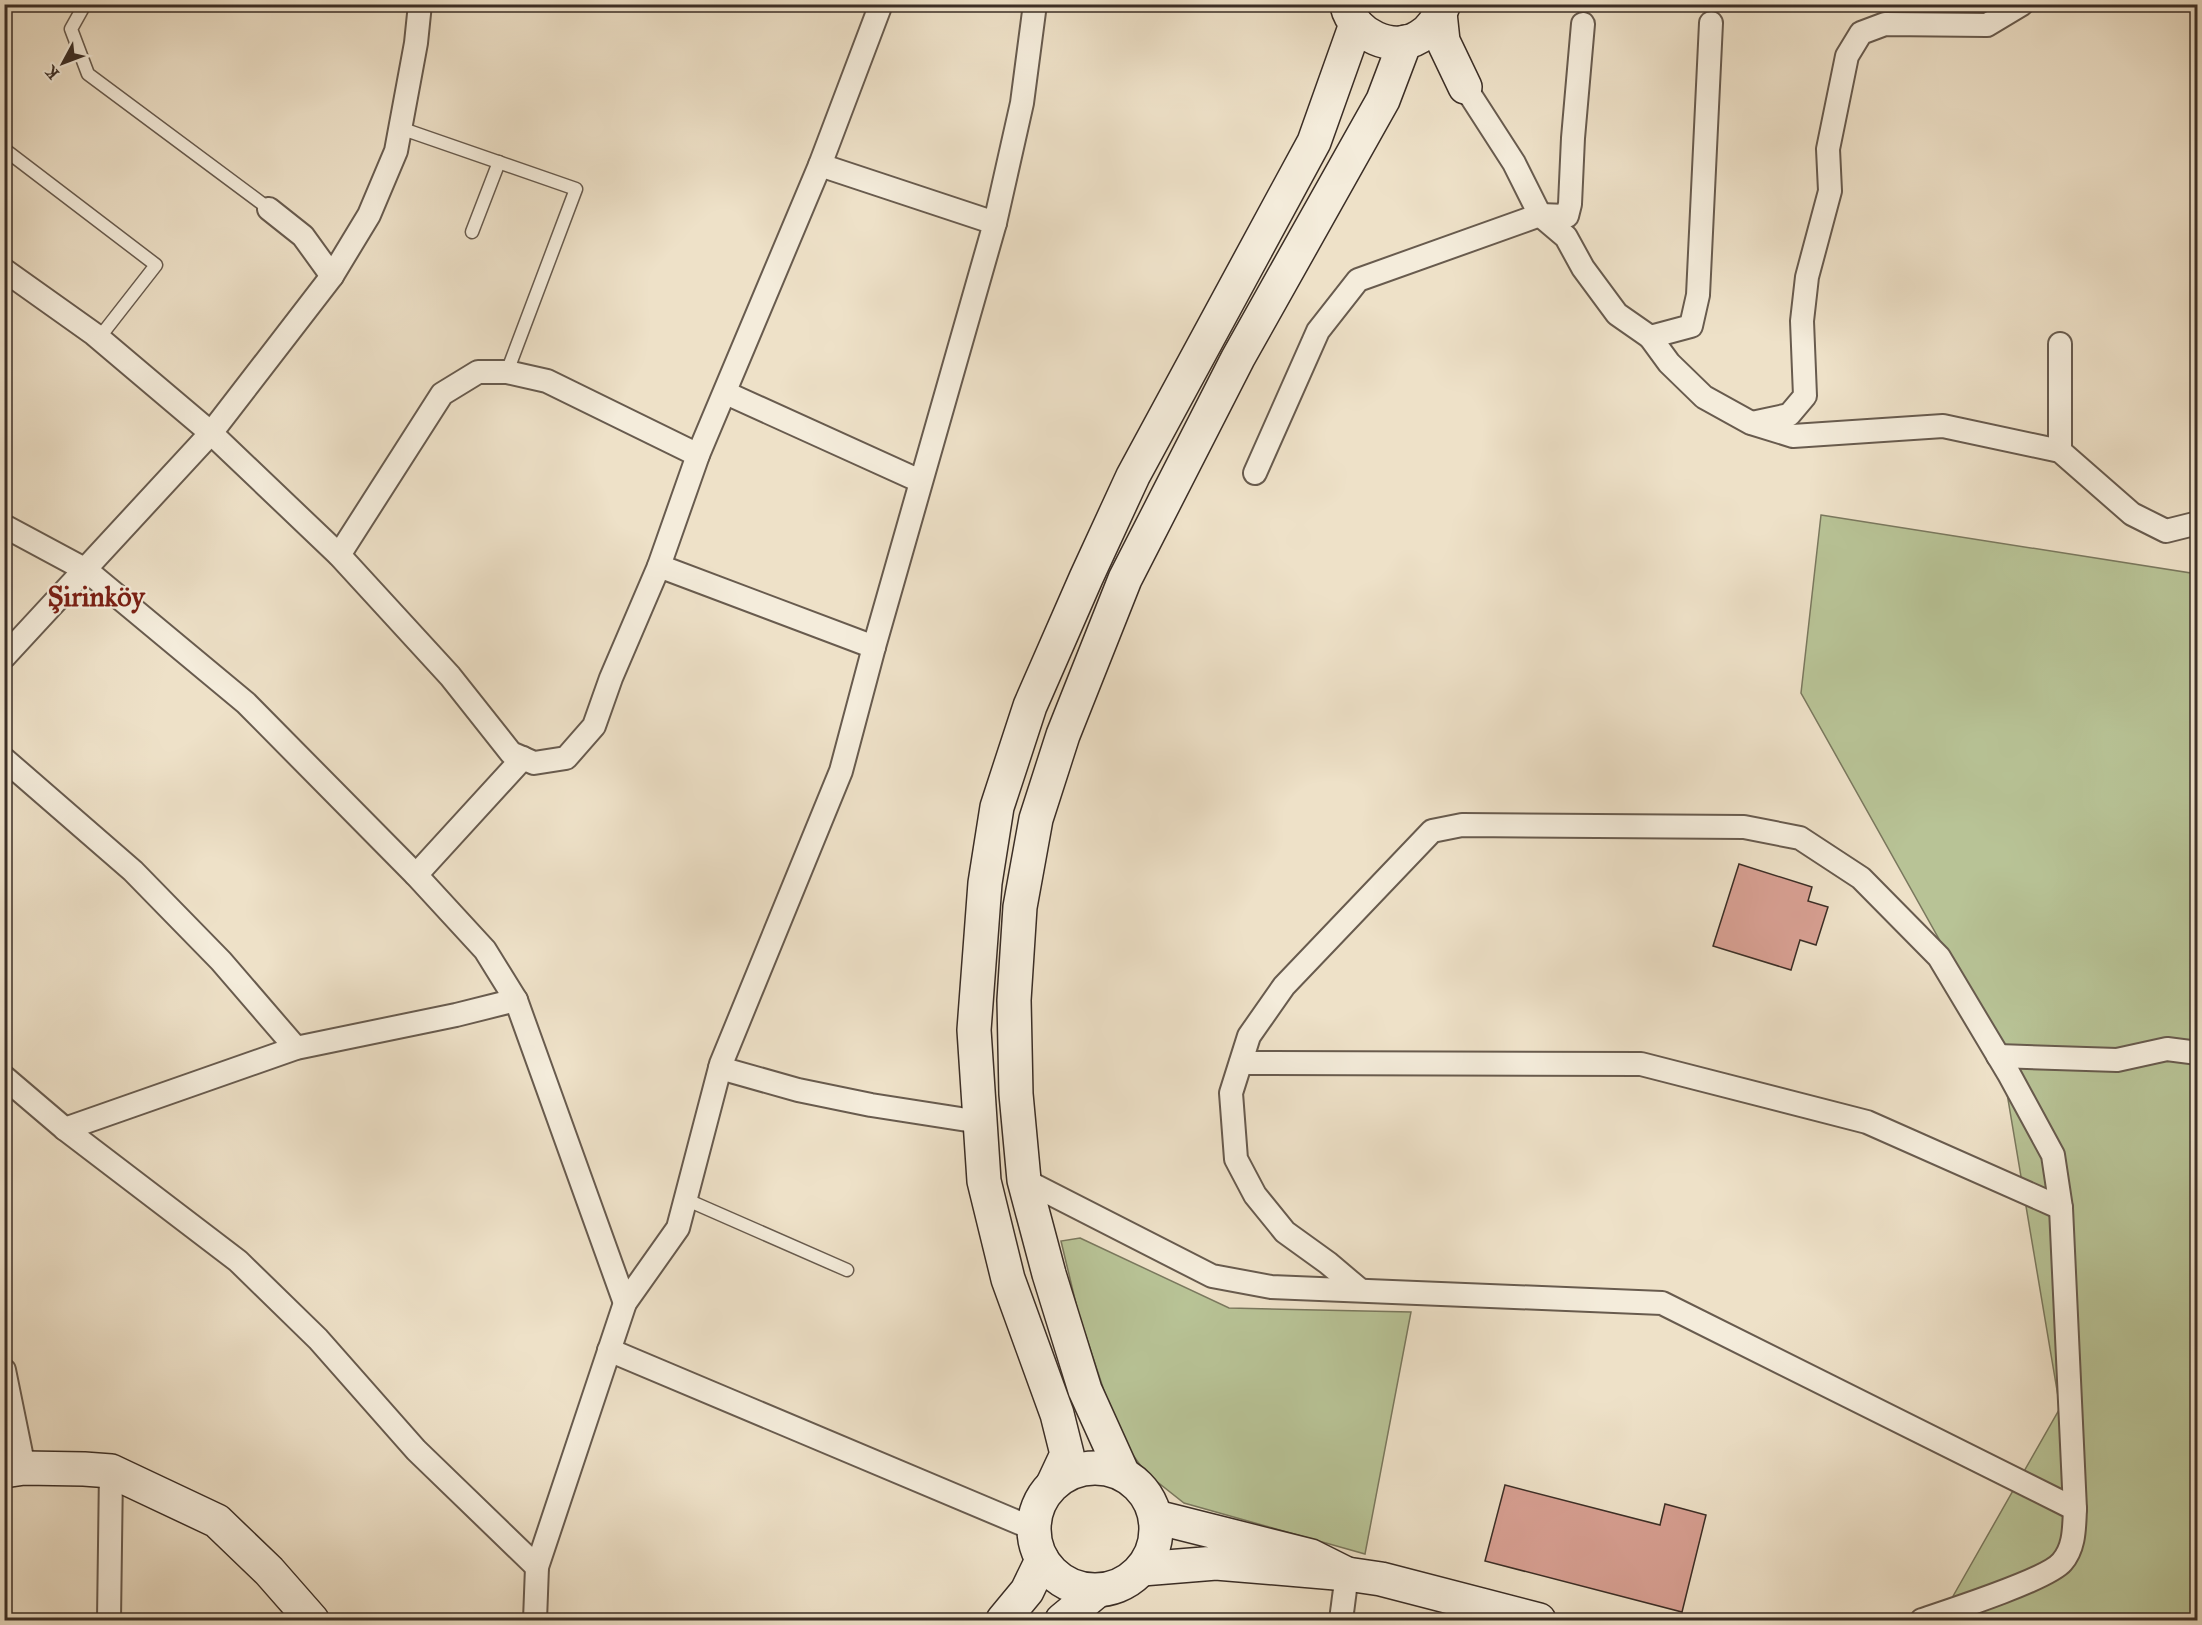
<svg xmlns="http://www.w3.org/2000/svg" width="2202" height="1625" viewBox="0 0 2202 1625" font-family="'IM FELL Great Primer',serif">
	<rect width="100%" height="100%" fill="#eee1c8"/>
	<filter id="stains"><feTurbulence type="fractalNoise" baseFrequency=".00333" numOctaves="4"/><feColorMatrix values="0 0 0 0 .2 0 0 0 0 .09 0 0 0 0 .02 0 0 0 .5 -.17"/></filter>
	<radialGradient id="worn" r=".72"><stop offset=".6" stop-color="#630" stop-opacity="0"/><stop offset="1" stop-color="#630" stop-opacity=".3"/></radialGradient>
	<!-- green -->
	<g fill="#b8c396" stroke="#7a785e" stroke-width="1.5">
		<polygon points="1821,515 2197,574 2197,1620 1952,1620 1944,1612 2060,1408 1999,1046 1801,693"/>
		<polygon points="1080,1238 1229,1308 1411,1312 1365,1554 1184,1503 1146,1473 1119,1436 1078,1312 1061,1241"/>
	</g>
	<!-- building -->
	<g fill="#d8a093" stroke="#3b2e26" stroke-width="1.5">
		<polygon points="1739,864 1812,887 1808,901 1828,907 1816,945 1800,940 1791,970 1713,946"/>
		<polygon points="1505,1485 1660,1525 1665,1504 1706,1515 1682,1612 1485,1561"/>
	</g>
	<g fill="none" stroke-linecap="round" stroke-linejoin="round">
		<!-- lane casing -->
		<g stroke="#685b4e" stroke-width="15">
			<g id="lane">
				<polyline points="85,4 71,29 88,74 272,211"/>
				<polyline points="400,128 576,189 507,372"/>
				<polyline points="4,149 156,265 99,338"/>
				<polyline points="472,232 499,162"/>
				<polyline points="685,1199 847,1270"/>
			</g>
		</g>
		<!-- street casing -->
		<g stroke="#685b4e" stroke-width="26">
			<g id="street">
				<polyline points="1465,87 1514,163 1540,215 1566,237 1583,268 1617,314 1650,337 1691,326 1698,295 1711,23"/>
				<polyline points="820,165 995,223"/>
				<polyline points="269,209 303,236 332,276"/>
				<polyline points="4,270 94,334 211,433 339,555 450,676 511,753 534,763 566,758 594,726 611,678 659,566 698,455 820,165 881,4"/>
				<polyline points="1650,337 1669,363 1704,397 1751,423 1793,436 1943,426 2060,451 2132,514 2166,531 2198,523"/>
				<polyline points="726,393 920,481"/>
				<polyline points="1752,423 1789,415 1805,396 1802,321 1807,277 1830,191 1828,149 1847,56 1861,33 1885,24 1987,25 2022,4"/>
				<polyline points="2060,451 2060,344"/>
				<polyline points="1255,473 1318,331 1358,280 1540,215 1567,216 1570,204 1573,138 1583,24"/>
				<polyline points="4,526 86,570 246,703 416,875 485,950 516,1000 625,1303"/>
				<polyline points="339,555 442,394 478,372 507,372 547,381 698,455"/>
				<polyline points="659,566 874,647"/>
				<polyline points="4,657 211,433 332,276 369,215 396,151 416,43 420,4"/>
				<polyline points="4,759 133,871 221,961 296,1048"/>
				<polyline points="416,875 523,758"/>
				<polyline points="1998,1056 2117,1060 2167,1049 2198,1053"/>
				<polyline points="1241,1063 1641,1064 1867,1122 2061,1208"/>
				<polyline points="720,1068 798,1090 871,1105 980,1122"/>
				<polyline points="4,1077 65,1129 238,1261 318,1339 416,1450 537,1567"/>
				<polyline points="65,1129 296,1048 456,1015 516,1000"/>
				<polyline points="1024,1180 1212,1276 1271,1287 1662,1303 2075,1509"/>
				<path d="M1360 1290 1328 1263 1285 1232 1255 1195 1236 1159 1231 1093 1249 1036 1284 986 1432 831 1462 825 1744 827 1800 838 1861 878 1939 957 2009 1074 2053 1155 2061 1208 2075 1509C2074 1527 2075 1547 2062 1562 2048 1579 1949 1611 1922 1620"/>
				<polyline points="609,1350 1034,1529"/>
				<polyline points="4,1370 24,1468"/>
				<polyline points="109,1620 111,1471"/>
				<polyline points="535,1620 537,1567 625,1303 678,1228 721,1064 841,771 874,647 995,223 1022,103 1035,4"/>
				<polyline points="1341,1620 1347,1574"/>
			</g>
		</g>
		<!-- secondary casing -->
		<g stroke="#3b2e26" stroke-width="36">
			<g id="secondary">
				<path d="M1347 6C1354 35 1393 53 1419 37 1432 30 1438 18 1444 4"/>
				<polyline points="1440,13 1443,41 1465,87"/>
				<circle cx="1095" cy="1529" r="61"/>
				<polyline points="4,1471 24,1468 84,1469 111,1471 217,1521 269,1571 312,1620"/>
				<polyline points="1123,1474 1085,1390 1049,1274 1024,1180 1016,1094 1014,1000 1020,907 1036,819 1063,735 1125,579 1238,358 1383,100 1405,42"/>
				<polyline points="1053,1484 1067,1454 1057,1414 1008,1279 984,1181 974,1030 985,883 997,807 1030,706 1086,578 1133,476 1314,142 1356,24"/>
				<polyline points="1142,1569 1216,1563 1347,1574 1311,1556 1156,1517"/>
				<polyline points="1347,1574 1381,1579 1539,1620"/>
				<polyline points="1003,1620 1027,1591 1042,1560"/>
				<polyline points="1062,1620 1097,1591"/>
			</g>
		</g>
		<!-- lane -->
		<use href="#lane" stroke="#f4ecdb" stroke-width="12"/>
		<!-- street -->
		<use href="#street" stroke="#f4ecdb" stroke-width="22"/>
		<!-- secondary -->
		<use href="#secondary" stroke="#f4ecdb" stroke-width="33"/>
	</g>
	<g text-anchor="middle" stroke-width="4.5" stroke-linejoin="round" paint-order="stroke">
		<!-- district labels -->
		<g font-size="28" font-weight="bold" fill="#7a1f14" stroke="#f4ecdb">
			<text x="96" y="606">Şirinköy</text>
		</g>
	</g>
	<!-- margin -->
	<rect width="2202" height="1625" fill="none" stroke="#eee1c8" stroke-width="24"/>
	<rect x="6" y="6" width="2190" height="1613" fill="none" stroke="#3b2e26" stroke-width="3"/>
	<rect x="12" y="12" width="2178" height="1601" fill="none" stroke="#3b2e26" stroke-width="1.5"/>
	<!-- north arrow -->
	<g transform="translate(63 63) rotate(229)" stroke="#f4ecdb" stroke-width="4.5" paint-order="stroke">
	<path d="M0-4.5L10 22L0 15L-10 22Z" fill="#3b2e26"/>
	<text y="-9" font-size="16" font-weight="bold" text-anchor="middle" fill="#3b2e26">K</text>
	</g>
	<rect width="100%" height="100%" filter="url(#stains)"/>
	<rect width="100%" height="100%" fill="url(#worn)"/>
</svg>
